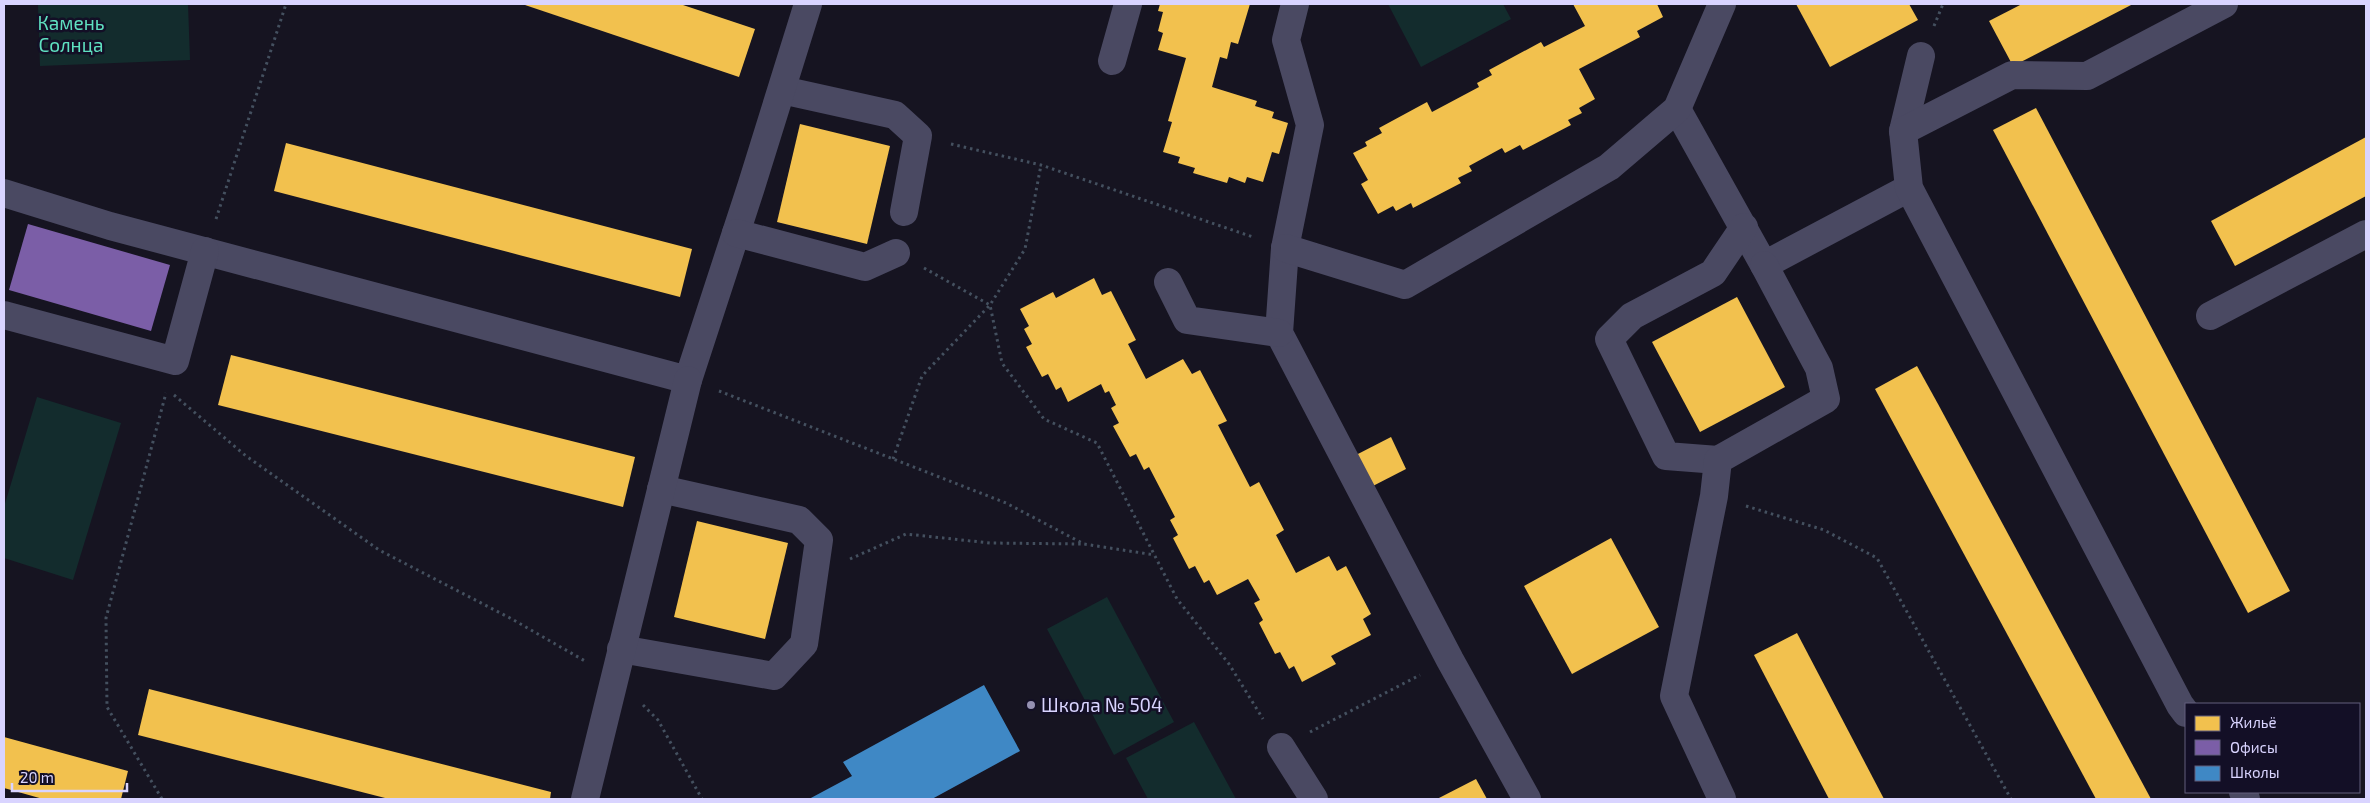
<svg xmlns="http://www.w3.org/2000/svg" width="2370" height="803" viewBox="0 0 2370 803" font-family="'Exo 2',sans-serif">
	<rect width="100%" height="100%" fill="#161421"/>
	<!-- green -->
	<g fill="#132c2d">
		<polygon points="38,4 188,4 190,60 40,66"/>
		<polygon points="1388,4 1503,4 1511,19 1421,67"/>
		<polygon points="37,397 121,423 73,580 4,558 4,507"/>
		<polygon points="1107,597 1174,722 1114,755 1047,629"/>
		<polygon points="1194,722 1236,799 1148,799 1126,758"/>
	</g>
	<!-- homes -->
	<g fill="#f2c14e">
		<polygon points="522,4 680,4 755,29 739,77"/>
		<polygon points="1160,4 1250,4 1238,44 1231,42 1227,59 1220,57 1212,87 1257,101 1255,106 1274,112 1272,118 1288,123 1279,154 1272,152 1263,182 1247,177 1245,183 1229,177 1227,183 1193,173 1195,168 1178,163 1180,157 1163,152 1172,122 1168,121 1186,58 1158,50 1163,33 1158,31 1163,12 1158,11"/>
		<polygon points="1573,4 1657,4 1663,17 1637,31 1640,37 1579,69 1595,99 1579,108 1582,113 1568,120 1571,125 1523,150 1520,145 1505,153 1502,148 1469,166 1472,171 1458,178 1461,183 1413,208 1411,203 1396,211 1393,206 1378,214 1361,184 1368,180 1353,153 1367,146 1365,142 1382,133 1379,128 1427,102 1432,112 1479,87 1477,83 1492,75 1489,70 1541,42 1544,47 1585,26"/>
		<polygon points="1796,4 1909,4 1918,20 1830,67"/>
		<polygon points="2022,4 2133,4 2013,66 1989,21"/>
		<polygon points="2036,108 2290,591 2248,613 1993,130"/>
		<polygon points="800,124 890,146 867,244 777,222"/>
		<polygon points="2366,137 2366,196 2235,266 2211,221"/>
		<polygon points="286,143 692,249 680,297 274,191"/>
		<polygon points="1094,278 1102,295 1111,291 1136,340 1128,344 1146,379 1183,359 1192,374 1200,370 1227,421 1218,425 1250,487 1259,482 1284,530 1276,535 1296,573 1329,556 1337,571 1346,566 1371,614 1363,619 1371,635 1331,656 1336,664 1302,682 1294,666 1289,669 1280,652 1275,654 1259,623 1263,620 1254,603 1260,600 1248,579 1217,595 1209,580 1204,583 1195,566 1189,569 1173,538 1178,535 1170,520 1175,517 1149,467 1144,470 1136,454 1130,457 1113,426 1119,423 1111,408 1116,405 1109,391 1105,393 1101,384 1068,402 1061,387 1056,390 1048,374 1042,377 1026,347 1032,344 1024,329 1029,326 1020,309 1053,292 1056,298"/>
		<polygon points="1737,297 1785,387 1700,432 1652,342"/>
		<polygon points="231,355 635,457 623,507 218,405"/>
		<polygon points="1917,366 1938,404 2151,799 2096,799 1875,389"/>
		<polygon points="1391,437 1406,469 1369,488 1354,456"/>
		<polygon points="697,521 788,543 765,639 674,617"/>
		<polygon points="1611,538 1659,627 1572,674 1524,586"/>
		<polygon points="1797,633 1884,799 1829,799 1754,655"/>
		<polygon points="149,689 551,792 550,799 389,799 138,735"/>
		<polygon points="4,737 128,771 121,799 43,799 4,788"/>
		<polygon points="1476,779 1487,799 1437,799"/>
	</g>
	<!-- offices -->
	<polygon fill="#7b5ea7" points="28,224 170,265 151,331 9,290"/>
	<!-- schools -->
	<polygon fill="#3f88c5" points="984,685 1020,751 932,799 809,799 852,776 843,762"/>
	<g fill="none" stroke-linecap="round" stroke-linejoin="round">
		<!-- path -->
		<g stroke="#44505f" stroke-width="3" stroke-dasharray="2.5 4" stroke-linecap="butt">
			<polyline points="1934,26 1943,4"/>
			<polyline points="951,144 1041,165 1253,237"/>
			<polyline points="216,219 286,4"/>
			<polyline points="924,268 990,305 1002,363 1044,419 1097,443 1177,599 1229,664 1263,719"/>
			<polyline points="719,391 1006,503 1084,544 1155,555"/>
			<polyline points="174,395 246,456 379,550 510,618 585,661"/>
			<polyline points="893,459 922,376 990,305 1025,249 1041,165"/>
			<polyline points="1746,506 1824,530 1877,558 2011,799"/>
			<polyline points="850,559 906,534 990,543 1083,544"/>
			<polyline points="643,705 658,720 702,799"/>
			<polyline points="1310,732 1420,675"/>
			<polyline points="162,799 107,707 106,618 166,393"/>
		</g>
		<!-- minor -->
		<g stroke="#4a4962" stroke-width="28">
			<polyline points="1295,4 1286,40 1310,125 1285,248 1279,333 1450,660 1527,799"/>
			<polyline points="1112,61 1128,4"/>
			<polyline points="782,90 895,115 918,136 904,212"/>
			<polyline points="1677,109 1764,265 1909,188"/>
			<polyline points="1903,131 1921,56"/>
			<polyline points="4,193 110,226 688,380 751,187 808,4"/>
			<polyline points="736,233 865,267 896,253"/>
			<polyline points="1285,248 1405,285 1609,167 1677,109 1722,4"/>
			<polyline points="1168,282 1187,320 1279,333"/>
			<polyline points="4,315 175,361 205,251"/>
			<polyline points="2210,316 2366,234"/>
			<polyline points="1718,460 1666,456 1609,339 1632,316 1713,273 1744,227"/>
			<polyline points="621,649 774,676 804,644 819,540 799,520 661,489"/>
			<polyline points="2186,713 2180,705 1909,188 1903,131 2012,75 2087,76 2224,4"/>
			<polyline points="1281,747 1314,799"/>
			<polyline points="2243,792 2246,799"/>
			<polyline points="585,799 688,380"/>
			<polyline points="1722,799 1674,696 1714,496 1718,460 1826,399 1819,368 1764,265"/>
		</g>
	</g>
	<!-- markers -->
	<circle fill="#9591b1" stroke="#130f26" stroke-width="2" cx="1031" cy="705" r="5"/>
	<g text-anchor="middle" stroke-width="5" stroke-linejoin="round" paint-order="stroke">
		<!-- park labels -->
		<g font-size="19" fill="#5fe0c0" stroke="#130f26">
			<text x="71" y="30">Камень<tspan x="71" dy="22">Солнца</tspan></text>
		</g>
		<!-- poi labels -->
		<g font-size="19" fill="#d9d4ff" stroke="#130f26" text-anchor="start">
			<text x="1041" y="712">Школа № 504</text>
		</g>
	</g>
	<!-- border -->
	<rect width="2370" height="803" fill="none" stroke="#d9d4ff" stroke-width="10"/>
	<!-- legend -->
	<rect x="2185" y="703" width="175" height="90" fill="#130f26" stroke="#625e7d"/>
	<rect x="2195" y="716" width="25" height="15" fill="#f2c14e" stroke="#625e7d"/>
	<text x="2230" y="728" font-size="15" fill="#d9d4ff">Жильё</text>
	<rect x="2195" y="740" width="25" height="15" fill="#7b5ea7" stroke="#625e7d"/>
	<text x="2230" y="753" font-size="15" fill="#d9d4ff">Офисы</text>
	<rect x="2195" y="766" width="25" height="15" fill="#3f88c5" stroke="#625e7d"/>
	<text x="2230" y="778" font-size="15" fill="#d9d4ff">Школы</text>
	<!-- scale -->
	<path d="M12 783v8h115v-8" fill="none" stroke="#d9d4ff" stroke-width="2.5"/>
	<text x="20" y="783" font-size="15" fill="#d9d4ff" stroke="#130f26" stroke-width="4" paint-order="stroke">20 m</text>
</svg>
